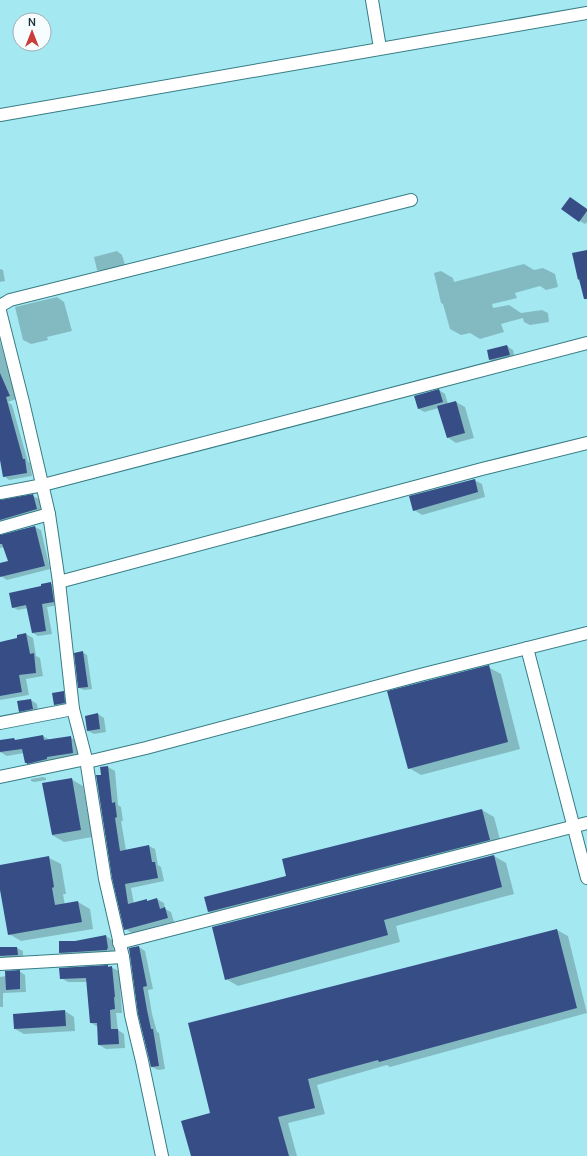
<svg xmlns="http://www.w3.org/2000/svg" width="587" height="1156" viewBox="0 0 587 1156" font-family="Manrope,sans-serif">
	<rect width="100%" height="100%" fill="#a4e9f2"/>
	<!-- shadow -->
	<g fill="#0003">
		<polygon points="571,198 587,209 587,222 585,224 580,221"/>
		<polygon points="117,251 122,255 126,268 103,273 97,270 94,257"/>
		<polygon points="524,264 534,270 543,268 555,274 558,287 546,290 540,286 515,293 517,298 492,304 493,308 509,305 521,313 542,310 548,313 549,322 530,325 524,322 523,318 501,324 504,332 480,339 470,333 461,335 450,329 443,304 441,303 434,273 441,271 453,278 454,282"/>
		<polygon points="0,269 3,270 5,281 0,282"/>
		<polygon points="57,297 64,302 72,331 47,337 48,340 31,344 23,340 15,307"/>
		<polygon points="0,341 16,399 8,402 12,405 28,462 30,463 32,476 9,480 4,476 0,455"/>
		<polygon points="507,346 513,350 515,359 496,363 490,360"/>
		<polygon points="439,390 445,394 448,404 456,402 465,407 474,438 456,443 447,437 439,408 424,412 418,408"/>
		<polygon points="474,480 482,484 485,497 422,515 414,510"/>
		<polygon points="33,496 39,499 42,512 0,528 0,501"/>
		<polygon points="35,527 41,530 50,569 7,580 2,577 0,564 9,562 4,547 0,548 0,536"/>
		<polygon points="51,584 57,587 59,605 47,607 52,634 38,636 33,633 28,608 18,610 12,607"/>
		<polygon points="26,634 33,638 36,656 40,658 43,676 26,679 29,695 0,700 0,643 18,639"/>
		<polygon points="82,652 87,655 92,689 84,690 79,688"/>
		<polygon points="488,667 501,674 520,749 421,775 409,768"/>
		<polygon points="63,692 69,696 70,706 60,708 55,704"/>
		<polygon points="31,700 37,704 38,712 26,714 20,711"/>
		<polygon points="98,714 104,718 106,732 94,734 88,731"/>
		<polygon points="43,736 50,740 70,737 78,742 80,757 33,766 26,762 24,753 7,756 0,752 0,741 14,739 17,741"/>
		<polygon points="108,767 115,771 118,805 121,807 123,821 121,821 126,850 149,846 155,849 158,865 161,867 164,881 131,888 134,904 157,899 164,903 165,909 171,912 174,922 132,933 125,929 102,776"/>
		<polygon points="43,777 46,778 46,780 34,782 31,781 31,779"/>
		<polygon points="71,779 83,786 92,837 64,842 52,835"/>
		<polygon points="482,810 494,817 502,847 221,919 209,912 205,898 287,877"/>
		<polygon points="494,856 506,863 514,894 396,926 400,942 238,986 226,979"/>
		<polygon points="49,858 61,864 66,894 63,894 65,905 78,902 90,909 93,929 21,941 9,934 0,884 0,866"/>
		<polygon points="557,930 568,936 587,1013 390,1067 387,1065 317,1085 325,1114 288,1123 297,1156 192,1156 212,1114 189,1024"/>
		<polygon points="106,936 112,940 114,951 66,956 60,953"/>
		<polygon points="139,947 145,951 153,989 148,990 152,1014 157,1032 159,1033 165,1069 158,1070 152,1067 139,1013"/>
		<polygon points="0,948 17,948 23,951 23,958 4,959 0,956"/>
		<polygon points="108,966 119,971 122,1013 116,1013 118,1030 124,1034 125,1048 106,1049 99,1045 98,1027 91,1023 88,982 68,982 61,978"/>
		<polygon points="19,971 25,975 26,992 3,993 3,1007 0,1007 0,977 6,976"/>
		<polygon points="65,1011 74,1017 75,1031 24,1034 15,1029"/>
	</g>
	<!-- building -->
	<g fill="#374d86">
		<polygon points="570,197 587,209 587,211 579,222 561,209"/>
		<polygon points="587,250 587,299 584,299 579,279 578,280 572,253"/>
		<polygon points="507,345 510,355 489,360 487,350"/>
		<polygon points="0,373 10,396 6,397 23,459 25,459 27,473 3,477 0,460"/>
		<polygon points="439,389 443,402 418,409 414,396"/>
		<polygon points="456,401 465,433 447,438 437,406"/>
		<polygon points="475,479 478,492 413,511 409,496"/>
		<polygon points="33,494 37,509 0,520 0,500"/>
		<polygon points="35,526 45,566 0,577 0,563 8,561 2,544 0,544 0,535"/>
		<polygon points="51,582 54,602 42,604 46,631 32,633 26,605 12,608 9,593 41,586 41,584"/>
		<polygon points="26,633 30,654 34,653 36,673 19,675 22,692 0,696 0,642 17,638 17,635"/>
		<polygon points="83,651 88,687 78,688 74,653"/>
		<polygon points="489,665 508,742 408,769 387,691"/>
		<polygon points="64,691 65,703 54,705 52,693"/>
		<polygon points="31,699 33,709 19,712 17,701"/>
		<polygon points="98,713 100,729 87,731 85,716"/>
		<polygon points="43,735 44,740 71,736 73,753 47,757 47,759 27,764 27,763 25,763 22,749 0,752 0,740 14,738 15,740"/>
		<polygon points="108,766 112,803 115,802 117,817 115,818 120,851 149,845 152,862 155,862 158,878 125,884 128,904 147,899 147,901 157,898 160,909 165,907 168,918 124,930 112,878 96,775 101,775 100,767"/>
		<polygon points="72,778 81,830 52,835 42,783"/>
		<polygon points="482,809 490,840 208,912 204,897 286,876 282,859"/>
		<polygon points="494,855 502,887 384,920 388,935 225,980 212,927"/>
		<polygon points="49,856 54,887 52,888 55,905 78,901 82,922 8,935 0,890 0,865"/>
		<polygon points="557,929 577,1008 379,1062 378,1060 308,1079 315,1108 278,1117 289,1156 191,1156 181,1121 210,1113 188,1023"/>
		<polygon points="106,935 108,948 107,949 107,950 59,953 59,941 75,941"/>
		<polygon points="139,946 147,986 143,987 147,1010 151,1029 153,1029 159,1066 151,1067 138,1014 129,948"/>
		<polygon points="0,947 17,947 18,955 0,956"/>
		<polygon points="108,965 108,967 112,966 115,997 114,997 115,1009 110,1010 111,1029 118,1029 119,1044 98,1045 97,1023 90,1023 86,978 60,979 59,968"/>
		<polygon points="20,970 20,989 6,990 5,971"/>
		<polygon points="65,1010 66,1026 14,1029 13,1014"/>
	</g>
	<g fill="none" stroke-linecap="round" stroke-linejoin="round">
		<!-- minor casing -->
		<g stroke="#387c85" stroke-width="14">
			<g id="minor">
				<polyline points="372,0 380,48"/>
				<polyline points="0,115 587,13"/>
				<polyline points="0,306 10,300 411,200"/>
				<polyline points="0,311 23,402 49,514 59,582 73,709 86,759 105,879 123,957 131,1015 142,1061 162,1156"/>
				<polyline points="0,493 43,485 587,343"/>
				<polyline points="0,528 49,514"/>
				<polyline points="59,582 482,469 587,443"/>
				<polyline points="527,648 587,878"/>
				<polyline points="0,723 73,709"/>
				<polyline points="87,762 146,748 420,675 587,633"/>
				<polyline points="0,777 86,759"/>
				<polyline points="119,943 587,823"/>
				<polyline points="0,964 123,957"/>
			</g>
		</g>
		<!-- minor -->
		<use href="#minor" stroke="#fff" stroke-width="12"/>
	</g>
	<!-- north arrow -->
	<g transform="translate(32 32)"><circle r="19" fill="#f7fdfe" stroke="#9dadae"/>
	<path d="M0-3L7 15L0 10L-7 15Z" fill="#ca3c38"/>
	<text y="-6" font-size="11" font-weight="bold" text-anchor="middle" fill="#173437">N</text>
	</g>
</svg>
